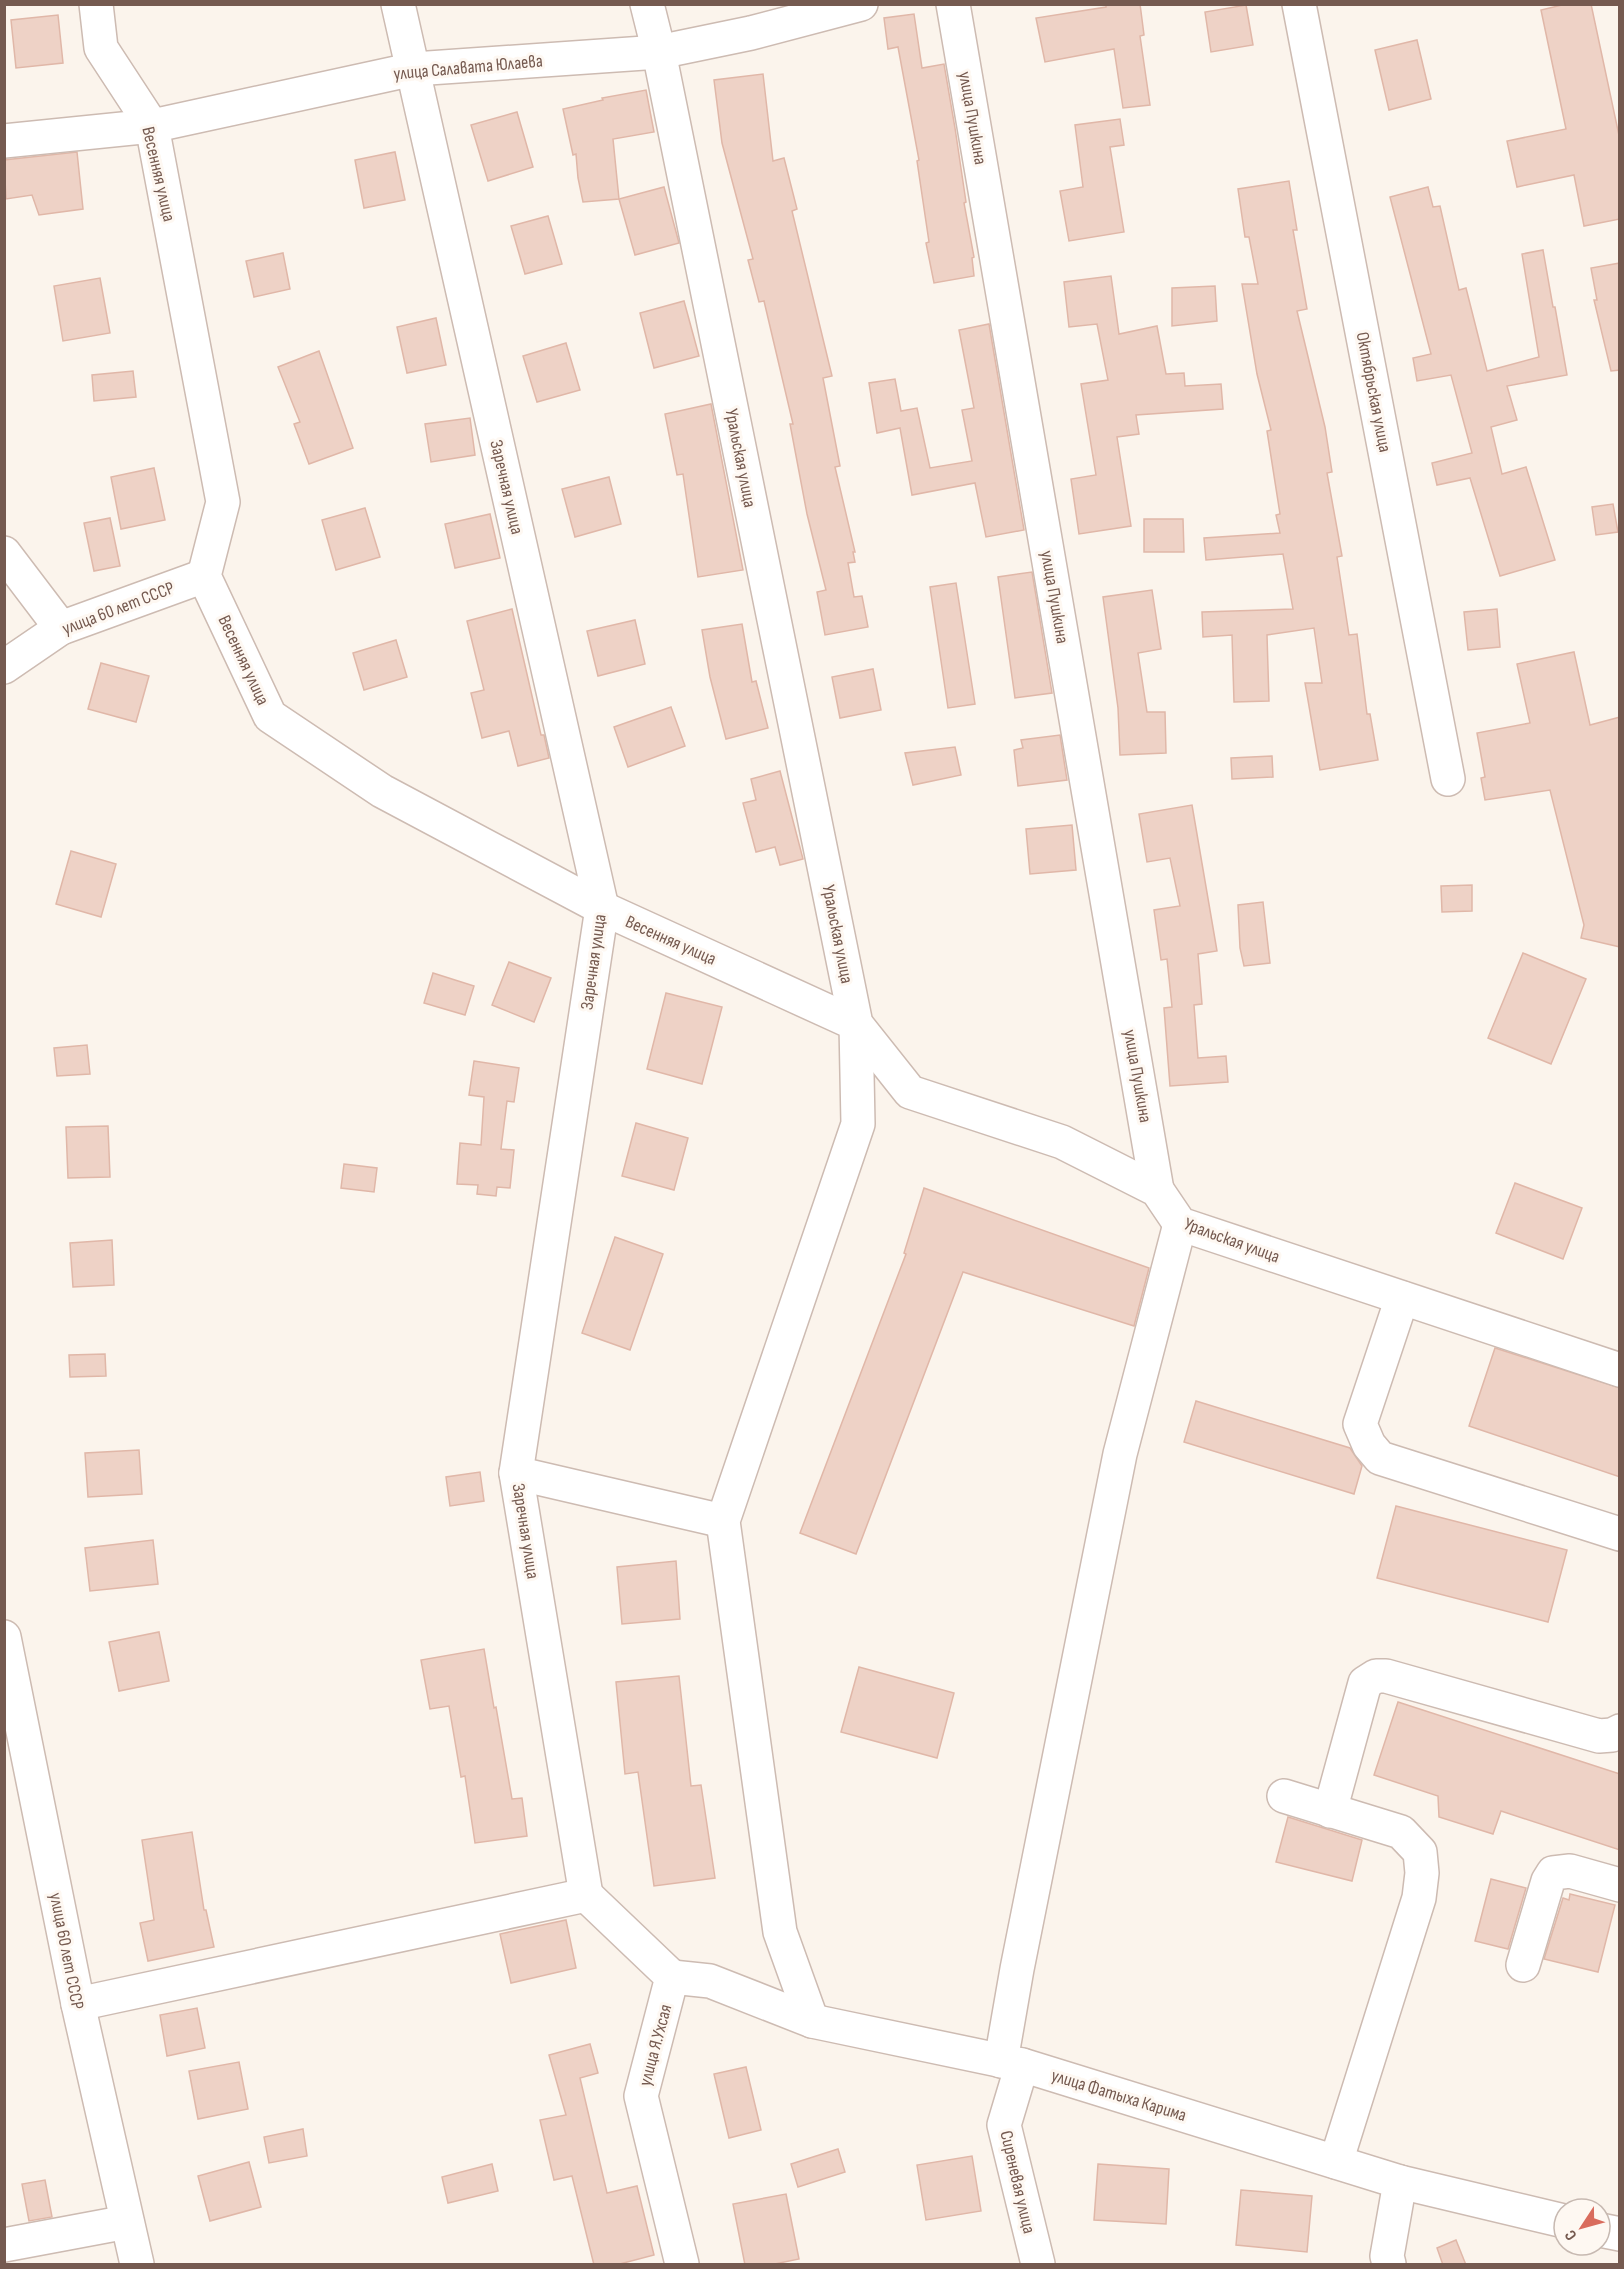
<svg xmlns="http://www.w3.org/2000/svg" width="1624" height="2269" viewBox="0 0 1624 2269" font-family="'Sofia Sans Condensed',sans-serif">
	<rect width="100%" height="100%" fill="#fbf4ec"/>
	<!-- building -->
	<g fill="#eed2c6" stroke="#e0b7a8" stroke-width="1.5">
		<polygon points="1106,4 1140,4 1144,35 1140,36 1150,105 1123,108 1114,49 1045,62 1036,18 1106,7"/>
		<polygon points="1566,4 1591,4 1620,140 1620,219 1584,226 1574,175 1517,187 1507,141 1566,129 1541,10"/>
		<polygon points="1246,5 1253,45 1211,52 1205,12"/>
		<polygon points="914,14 922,68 944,64 955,128 966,202 964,203 974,257 972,258 974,276 934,283 926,243 929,242 917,161 919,160 898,47 888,49 884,18"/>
		<polygon points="58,15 63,63 16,68 11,20"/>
		<polygon points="1417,40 1431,99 1389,110 1375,50"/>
		<polygon points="763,74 773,161 784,158 797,209 792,211 832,376 823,378 840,466 835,467 855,552 853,552 855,562 848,563 854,597 862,596 868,627 825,635 817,592 826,590 807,514 790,424 793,424 764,301 759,302 748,260 753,259 722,143 714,80"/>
		<polygon points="646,90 654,132 613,139 619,199 583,202 578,178 576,154 573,155 563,109 603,100 602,98"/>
		<polygon points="517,112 533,167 488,181 471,125"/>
		<polygon points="1120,119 1124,145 1110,147 1124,232 1069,241 1060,191 1083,187 1075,125"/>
		<polygon points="77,152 83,209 39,215 32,195 6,199 4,160"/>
		<polygon points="395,152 405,200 364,208 355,160"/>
		<polygon points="1289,181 1297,230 1293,230 1307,309 1297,311 1325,427 1332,472 1327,473 1342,556 1337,557 1349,635 1357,634 1367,714 1370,714 1378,760 1320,770 1305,683 1322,683 1314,628 1267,635 1269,701 1234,702 1232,635 1203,637 1202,612 1293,609 1283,554 1206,560 1204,538 1280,533 1276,515 1280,514 1267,431 1271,430 1257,374 1242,284 1258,284 1249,237 1245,237 1238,189"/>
		<polygon points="664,187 679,243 635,255 619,199"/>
		<polygon points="1428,187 1433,207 1440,206 1459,290 1466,288 1487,371 1539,357 1522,254 1543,250 1553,307 1555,307 1567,375 1507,386 1517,420 1491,427 1502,474 1526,467 1555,560 1500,576 1470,478 1437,485 1432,463 1472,453 1451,375 1417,381 1413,358 1431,354 1390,197"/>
		<polygon points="548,216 562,264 525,274 511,226"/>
		<polygon points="283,253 290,289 254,297 246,261"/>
		<polygon points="1620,263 1620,370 1611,371 1594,300 1597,300 1591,268"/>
		<polygon points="1111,276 1119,334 1157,326 1166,374 1184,373 1185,386 1221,384 1223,409 1136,415 1139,434 1117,437 1131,526 1079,534 1071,479 1096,475 1081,384 1108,380 1097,324 1069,327 1064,282"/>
		<polygon points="100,278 110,333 63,341 54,286"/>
		<polygon points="1215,286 1217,321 1172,326 1172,288"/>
		<polygon points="684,301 699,356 654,368 640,313"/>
		<polygon points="436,318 446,365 407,373 397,327"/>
		<polygon points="989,324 1024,530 986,537 975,483 912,495 900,428 877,433 869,383 895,379 901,411 917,408 930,468 972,461 962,410 974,408 959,330"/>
		<polygon points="566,343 580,390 537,402 523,356"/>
		<polygon points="319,351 353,448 309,464 294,424 300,422 278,367"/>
		<polygon points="133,371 136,397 94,401 92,375"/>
		<polygon points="711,404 743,570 698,577 683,474 677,475 665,414"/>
		<polygon points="470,418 475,455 431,462 425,424"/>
		<polygon points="154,468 165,520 121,529 111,477"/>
		<polygon points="609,477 621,524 575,537 562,489"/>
		<polygon points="1613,504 1618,532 1596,535 1592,507"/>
		<polygon points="365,508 380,557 336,570 322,520"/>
		<polygon points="490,514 500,558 455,568 445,524"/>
		<polygon points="110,518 120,566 94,571 84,523"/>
		<polygon points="1144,519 1183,519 1184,552 1144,552"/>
		<polygon points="1032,572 1052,693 1015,698 998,577"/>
		<polygon points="956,583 975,704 948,708 930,587"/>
		<polygon points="1152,590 1161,649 1138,653 1147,712 1165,712 1166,753 1120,755 1118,708 1103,597"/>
		<polygon points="512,609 541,735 544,735 549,758 518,766 509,731 482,738 471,693 484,690 467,621"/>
		<polygon points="1497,609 1500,647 1468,650 1464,612"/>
		<polygon points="635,620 645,664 598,676 587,631"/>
		<polygon points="742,624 752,682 756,681 768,728 726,739 710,677 702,630"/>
		<polygon points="396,640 407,677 364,690 353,653"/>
		<polygon points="1574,652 1590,725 1620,717 1620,947 1581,938 1584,925 1550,790 1485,800 1481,778 1485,777 1477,733 1530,723 1517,664"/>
		<polygon points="101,663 149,676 136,722 88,709"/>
		<polygon points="873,669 881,710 840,718 832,677"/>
		<polygon points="671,707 685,746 628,767 614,727"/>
		<polygon points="1060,735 1067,780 1018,786 1014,750 1023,748 1021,740"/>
		<polygon points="955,747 961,775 913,785 905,753"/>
		<polygon points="1272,756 1273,777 1232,779 1231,758"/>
		<polygon points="780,771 803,859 780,865 775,847 756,852 743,803 756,800 751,779"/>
		<polygon points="1192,805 1217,951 1198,954 1202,1004 1194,1005 1198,1058 1226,1056 1228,1082 1170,1086 1164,1008 1172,1007 1167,959 1161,960 1154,910 1180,906 1170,858 1147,862 1139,814"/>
		<polygon points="1072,825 1076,870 1030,874 1026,829"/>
		<polygon points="71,851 116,864 101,917 56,904"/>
		<polygon points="1472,885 1472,911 1442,912 1441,886"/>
		<polygon points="1263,902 1270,963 1244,966 1240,948 1238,905"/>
		<polygon points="1523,953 1586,979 1551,1064 1488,1038"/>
		<polygon points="509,962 551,978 534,1022 492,1005"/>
		<polygon points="433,973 474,986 465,1015 424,1003"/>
		<polygon points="666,993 722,1007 702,1084 647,1069"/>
		<polygon points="87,1045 90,1074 57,1076 54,1048"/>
		<polygon points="474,1061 519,1068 514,1102 507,1101 501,1149 514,1150 510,1188 497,1187 496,1196 477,1194 478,1185 457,1184 460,1143 481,1145 484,1097 469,1095"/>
		<polygon points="636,1123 688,1138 674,1190 622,1176"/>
		<polygon points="108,1126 110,1177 68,1178 66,1127"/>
		<polygon points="344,1164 377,1168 374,1192 341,1188"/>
		<polygon points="1515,1183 1582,1208 1563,1259 1496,1233"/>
		<polygon points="924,1188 1149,1268 1134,1326 963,1272 856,1554 800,1533 906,1254 904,1253"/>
		<polygon points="615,1237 663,1254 630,1350 582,1333"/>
		<polygon points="112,1240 114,1285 73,1287 70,1243"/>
		<polygon points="1495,1348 1620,1388 1620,1477 1469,1426"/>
		<polygon points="105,1354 106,1376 70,1377 69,1355"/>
		<polygon points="1196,1401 1350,1448 1362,1466 1354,1494 1184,1442"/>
		<polygon points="139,1450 142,1494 88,1497 85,1453"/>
		<polygon points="480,1472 484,1501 450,1506 446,1477"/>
		<polygon points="1396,1506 1567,1550 1548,1622 1377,1578"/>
		<polygon points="153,1540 158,1584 90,1591 85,1548"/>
		<polygon points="676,1561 680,1619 622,1624 617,1567"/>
		<polygon points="159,1632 169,1681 119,1691 109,1642"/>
		<polygon points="484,1649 494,1708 496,1707 512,1799 522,1798 527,1836 475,1843 465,1776 461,1777 449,1706 430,1709 421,1660"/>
		<polygon points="859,1667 954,1693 937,1758 841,1732"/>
		<polygon points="679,1676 691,1786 701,1785 715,1878 654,1886 638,1772 625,1774 616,1682"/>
		<polygon points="1398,1702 1620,1774 1620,1850 1501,1811 1493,1834 1439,1817 1438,1796 1374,1775"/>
		<polygon points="1288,1817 1362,1840 1352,1881 1276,1862"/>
		<polygon points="192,1832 204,1910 206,1910 214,1947 148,1961 140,1923 154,1920 142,1840"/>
		<polygon points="1491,1879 1526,1888 1508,1949 1475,1941"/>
		<polygon points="1570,1894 1615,1905 1598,1972 1544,1959 1563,1898 1569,1900"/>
		<polygon points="566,1920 576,1968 511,1983 500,1934"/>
		<polygon points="197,2008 205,2048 167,2056 160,2015"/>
		<polygon points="590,2044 598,2073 580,2078 607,2193 637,2186 654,2255 616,2265 594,2265 572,2176 554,2180 540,2120 566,2115 549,2055"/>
		<polygon points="239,2062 248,2109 198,2119 189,2071"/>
		<polygon points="746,2067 761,2130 729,2138 714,2074"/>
		<polygon points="303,2129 307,2156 269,2163 264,2137"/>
		<polygon points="838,2149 845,2172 798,2187 791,2164"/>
		<polygon points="972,2156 981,2211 926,2220 917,2165"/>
		<polygon points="249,2162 261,2207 210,2221 198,2176"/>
		<polygon points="492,2164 498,2191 448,2203 442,2177"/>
		<polygon points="1098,2164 1169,2169 1166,2224 1094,2220"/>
		<polygon points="45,2180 52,2217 29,2221 22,2184"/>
		<polygon points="1241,2190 1312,2196 1307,2252 1236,2245"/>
		<polygon points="786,2194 799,2259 770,2265 745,2265 733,2204"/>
		<polygon points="1456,2240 1466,2265 1443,2265 1437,2248"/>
	</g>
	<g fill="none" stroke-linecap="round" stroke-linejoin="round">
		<!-- minor casing -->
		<g stroke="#cdbbb2" stroke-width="36">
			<g id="minor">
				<polyline points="96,4 101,48 152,126 223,502 204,576 270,716 382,791 602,908 856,1024 858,1124 723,1521 780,1932 812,2021"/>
				<polyline points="398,4 602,908 516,1473 586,1895"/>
				<polyline points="647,4 659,52 856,1024 910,1092 1062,1142 1157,1190 1180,1224 1620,1370"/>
				<polyline points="953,4 1157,1190"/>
				<polyline points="1299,4 1448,779"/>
				<polyline points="4,141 152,126 414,69 659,52 751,33 861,4"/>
				<polyline points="4,553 61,628"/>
				<polyline points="4,667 61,628 204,576"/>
				<polyline points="1402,1298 1360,1424 1369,1445 1380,1458 1620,1534"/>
				<polyline points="516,1473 723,1521"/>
				<polyline points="4,1637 78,2004 137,2264"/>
				<polyline points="1284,1796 1401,1832 1420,1852 1422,1873 1419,1898 1336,2162"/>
				<polyline points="1330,1811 1365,1683 1376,1676 1386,1676 1599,1736 1612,1735 1620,1731"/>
				<polyline points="586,1895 672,1977 641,2096 682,2264"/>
				<polyline points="1523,1965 1548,1881 1553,1873 1570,1871 1620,1885"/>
				<polyline points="672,1977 710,1981 812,2021 1022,2065 1400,2182 1564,2221"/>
				<polyline points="78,2004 586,1895"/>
				<polyline points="1001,2061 1017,1969 1120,1454 1180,1224"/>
				<polyline points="1022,2065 1004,2125 1038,2264"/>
				<polyline points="1600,2230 1620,2234"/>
				<polyline points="4,2245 127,2222"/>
				<polyline points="1389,2264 1387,2256 1400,2182"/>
			</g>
		</g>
		<!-- minor -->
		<use href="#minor" stroke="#fff" stroke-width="33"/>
	</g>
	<g text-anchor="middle" stroke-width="6" stroke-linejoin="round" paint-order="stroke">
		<!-- street labels -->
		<g font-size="18" fill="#755a50" stroke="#fef8f2">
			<text transform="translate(468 67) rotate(-5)" y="6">улица Салавата Юлаева</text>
			<text transform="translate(973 118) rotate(80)" y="6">улица Пушкина</text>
			<text transform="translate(159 174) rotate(77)" y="6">Весенняя улица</text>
			<text transform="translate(1374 392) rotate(79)" y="6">Октябрьская улица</text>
			<text transform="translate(741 458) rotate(79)" y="6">Уральская улица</text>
			<text transform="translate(507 487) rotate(77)" y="6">Заречная улица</text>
			<text transform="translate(1055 597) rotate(80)" y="6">улица Пушкина</text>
			<text transform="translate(118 608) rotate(-21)" y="6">улица 60 лет СССР</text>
			<text transform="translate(244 660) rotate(65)" y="6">Весенняя улица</text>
			<text transform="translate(838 934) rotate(79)" y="6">Уральская улица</text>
			<text transform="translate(671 940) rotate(24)" y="6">Весенняя улица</text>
			<text transform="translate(593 962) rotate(-82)" y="6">Заречная улица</text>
			<text transform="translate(1138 1076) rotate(80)" y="6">улица Пушкина</text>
			<text transform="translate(1232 1240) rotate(20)" y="6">Уральская улица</text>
			<text transform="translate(526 1531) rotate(81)" y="6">Заречная улица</text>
			<text transform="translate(67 1951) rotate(79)" y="6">улица 60 лет СССР</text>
			<text transform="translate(655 2045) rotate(-75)" y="6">улица Я.Ухсая</text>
			<text transform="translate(1119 2095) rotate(17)" y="6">улица Фатыха Карима</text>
			<text transform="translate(1018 2182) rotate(77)" y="6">Сиреневая улица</text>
		</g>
	</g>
	<!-- border -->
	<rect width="1624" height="2269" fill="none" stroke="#755a50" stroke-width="12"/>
	<!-- north arrow -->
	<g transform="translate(1582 2227) rotate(234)"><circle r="28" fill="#fef8f2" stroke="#c7b9b1" stroke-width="1.5"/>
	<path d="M0-4.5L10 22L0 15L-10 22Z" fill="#d96c5d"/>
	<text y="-9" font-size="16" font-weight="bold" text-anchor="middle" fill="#755a50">С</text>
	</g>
</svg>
